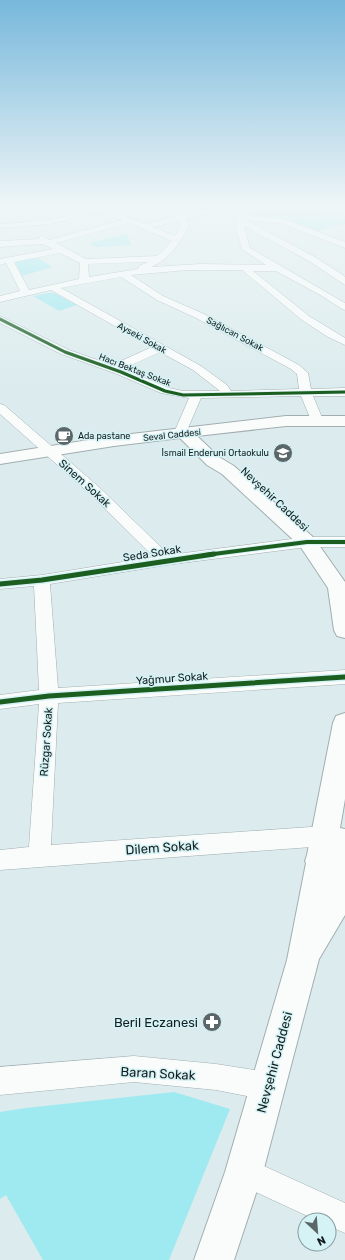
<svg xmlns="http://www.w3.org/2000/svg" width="345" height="1260" viewBox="0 0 345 1260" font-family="Rubik,sans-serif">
	<rect width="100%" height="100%" fill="#dcecee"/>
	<!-- green -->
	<g fill="#9fe9f0">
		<polygon points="260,205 284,205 338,214 345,217 345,224 319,231 287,220 248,217"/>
		<polygon points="127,234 131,245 101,247 96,247 89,243"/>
		<polygon points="36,257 52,267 22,276 15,262"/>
		<polygon points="48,293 54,293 77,305 59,311 33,296"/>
		<polygon points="174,1092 230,1109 169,1260 43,1260 6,1195 0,1199 0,1112 26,1108"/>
	</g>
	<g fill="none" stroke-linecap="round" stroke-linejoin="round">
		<!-- minor casing -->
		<g stroke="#a2aeb0" stroke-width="1">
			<g id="minor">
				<polygon points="21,205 48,205 44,207 0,212 0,208"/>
				<path d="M86 205 102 207 145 224 175 217 168 212 152 205 169 207 182 215 220 205H239L185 219 189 226C179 244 170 259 151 267L200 264 266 265 242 249C237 231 230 221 244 205H252L244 215 284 219 345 242V248L280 223 246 220 315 257 343 275 345 277V285L309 261 244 226 250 248 345 303V310L342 309 322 296 276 271H253L309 316 345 338V345L328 337 302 320 242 270H187L131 275 163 296 204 314 299 365 308 373 311 389 345 388V396H313L323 420 321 423H313L311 420 301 396 201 398 185 435 183 438H175L173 435 189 398 161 393 117 374 61 354 0 323V316L69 350 112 365 152 347 51 290 0 302V296L20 291 6 263 0 265V259L53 249 43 244 0 247V241L39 239 40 236H43L49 240 122 220 98 212 50 224 0 228V224C31 222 61 220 90 210L86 209ZM178 221 181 226 175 236 153 227ZM129 223 172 241 157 256 86 259 56 243ZM60 253 80 263 79 279 29 290 14 262ZM148 262 139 266 138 269 89 277 88 264ZM121 277 157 300 196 318 291 369 297 374 299 389 231 391 227 385 201 366 61 288ZM160 352 193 370 220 391H183L169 388 123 369Z"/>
				<polygon points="0,404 4,405 99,487 169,555 307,537 345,537 345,547 307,547 166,565 50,584 58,688 345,670 345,684 58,703 51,845 325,826 333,829 336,836 333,843 325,846 0,870 0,850 29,847 39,704 0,709 0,695 39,690 34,586 0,589 0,579 42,575 154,557 89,493 0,414"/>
				<polygon points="134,1056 216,1064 267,1072 277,1076 281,1086 277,1096 267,1100 216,1090 134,1082 0,1095 0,1067"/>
				<polygon points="244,1157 345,1203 345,1233 329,1226 329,1220 316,1220 234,1182 229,1172 234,1162"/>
			</g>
		</g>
		<!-- major casing -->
		<g stroke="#a2aeb0" stroke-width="2">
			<g id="major">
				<polygon points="286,416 345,416 345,426 286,426 197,436 219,457 234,466 314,538 345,582 345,638 337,636 334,630 328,588 300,546 222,474 207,465 180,438 114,446 0,464 0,454 114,436"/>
				<polygon points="345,713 345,799 340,828 345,829 345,915 319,959 263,1172 234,1260 194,1260 225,1172 287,960 306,863 305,861 307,855 333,723 336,716"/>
			</g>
		</g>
		<!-- minor -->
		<use href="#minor" fill="#fafcfc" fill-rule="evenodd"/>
		<!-- major -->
		<use href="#major" fill="#fafcfc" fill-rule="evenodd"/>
		<!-- cycleway-far2 casing -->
		<g stroke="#d5f2f5" stroke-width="4.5">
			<polyline id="cycleway-far2" points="0,319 65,352 121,372 165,391 183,395 345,392"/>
		</g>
		<!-- cycleway-far1 casing -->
		<g stroke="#d5f2f5" stroke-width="6">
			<polyline id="cycleway-far1" points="206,555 307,542 345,542"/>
		</g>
		<!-- cycleway casing -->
		<g stroke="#d5f2f5" stroke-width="8">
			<g id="cycleway">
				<polyline points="0,584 42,580 214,554"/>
				<polyline points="0,702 49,696 345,677"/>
			</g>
		</g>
		<!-- cycleway-far2 -->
		<use href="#cycleway-far2" stroke="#1b5e20" stroke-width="3"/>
		<!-- cycleway-far1 -->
		<use href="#cycleway-far1" stroke="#1b5e20" stroke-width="4"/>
		<!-- cycleway -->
		<use href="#cycleway" stroke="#1b5e20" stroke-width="5"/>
	</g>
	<!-- sky -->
	<linearGradient id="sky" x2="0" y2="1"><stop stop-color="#77b8db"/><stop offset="0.54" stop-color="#eff6f7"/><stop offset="1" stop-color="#eff6f7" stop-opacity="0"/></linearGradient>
	<rect width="345" height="382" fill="url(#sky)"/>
	<!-- icons -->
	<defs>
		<g id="cafe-disc" transform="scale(1)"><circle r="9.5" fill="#5a6667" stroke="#d5f2f5"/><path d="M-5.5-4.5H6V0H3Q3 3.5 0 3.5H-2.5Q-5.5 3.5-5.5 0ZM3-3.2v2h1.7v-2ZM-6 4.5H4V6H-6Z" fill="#fff"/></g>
		<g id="school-disc" transform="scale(1)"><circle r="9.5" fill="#5a6667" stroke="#d5f2f5"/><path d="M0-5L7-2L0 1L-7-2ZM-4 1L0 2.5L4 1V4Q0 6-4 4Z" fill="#fff"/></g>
		<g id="pharmacy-disc" transform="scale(1)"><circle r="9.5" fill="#5a6667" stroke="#d5f2f5"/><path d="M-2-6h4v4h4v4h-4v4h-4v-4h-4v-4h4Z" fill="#fff"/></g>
	</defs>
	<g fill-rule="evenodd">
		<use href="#cafe-disc" x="64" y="436"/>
		<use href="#school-disc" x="283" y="453"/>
		<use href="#pharmacy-disc" x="212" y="1022"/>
	</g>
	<g text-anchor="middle" stroke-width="3" stroke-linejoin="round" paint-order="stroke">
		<!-- far-street labels -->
		<g font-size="9" fill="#141e1f" stroke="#d5f2f5">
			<text transform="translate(235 334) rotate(28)" y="3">Sağlıcan Sokak</text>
			<text transform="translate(142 338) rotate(29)" y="3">Ayseki Sokak</text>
			<text transform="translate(135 370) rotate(21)" y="3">Hacı Bektaş Sokak</text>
			<text transform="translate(172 435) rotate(-6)" y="3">Seval Caddesi</text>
		</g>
		<!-- far-poi labels -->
		<g font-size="9" fill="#141e1f" stroke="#d5f2f5" text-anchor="start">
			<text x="78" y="439">Ada pastane</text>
			<text x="269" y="456" text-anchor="end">İsmail Enderuni Ortaokulu</text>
		</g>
		<!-- street labels -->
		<g font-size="11" fill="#141e1f" stroke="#d5f2f5">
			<text transform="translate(85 483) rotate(42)" y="4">Sinem Sokak</text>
			<text transform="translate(275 499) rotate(43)" y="4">Nevşehir Caddesi</text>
			<text transform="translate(152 553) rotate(-9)" y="4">Seda Sokak</text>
			<text transform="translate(172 678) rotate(-4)" y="4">Yağmur Sokak</text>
			<text transform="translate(46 742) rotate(-86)" y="4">Rüzgar Sokak</text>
		</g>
		<!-- near-street labels -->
		<g font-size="13" fill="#141e1f" stroke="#d5f2f5">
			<text transform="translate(162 847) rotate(-4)" y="5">Dilem Sokak</text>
			<text transform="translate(274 1062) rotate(-75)" y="5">Nevşehir Caddesi</text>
			<text transform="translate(158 1073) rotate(3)" y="5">Baran Sokak</text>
		</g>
		<!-- near-poi labels -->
		<g font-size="13" fill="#141e1f" stroke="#d5f2f5" text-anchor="end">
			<text x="198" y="1027">Beril Eczanesi</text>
		</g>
	</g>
	<!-- north arrow -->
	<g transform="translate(317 1232) rotate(154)"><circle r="19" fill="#d5f2f5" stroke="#889d9f"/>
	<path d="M0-3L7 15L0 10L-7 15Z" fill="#5a6667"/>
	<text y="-6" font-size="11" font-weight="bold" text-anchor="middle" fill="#141e1f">N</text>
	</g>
</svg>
